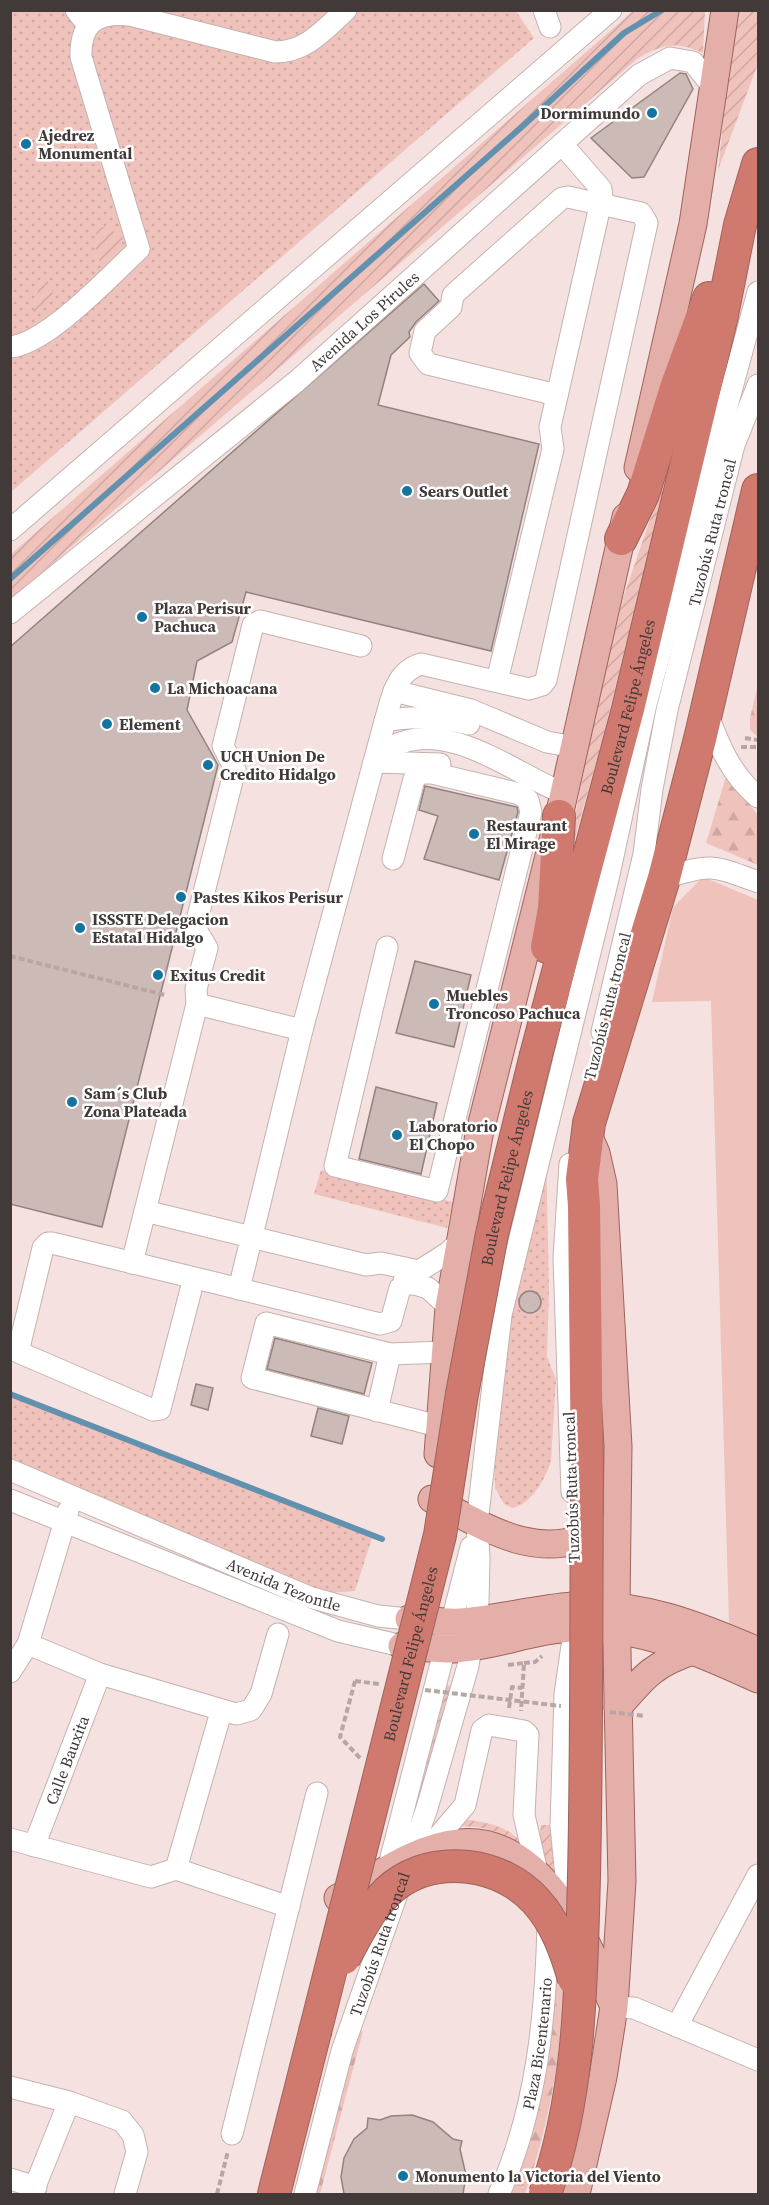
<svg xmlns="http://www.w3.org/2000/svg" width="769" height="2205" viewBox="0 0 769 2205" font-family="'Source Serif 4',serif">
	<defs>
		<pattern id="forest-firs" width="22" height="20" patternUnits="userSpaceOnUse" patternTransform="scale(1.5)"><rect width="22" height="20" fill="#efc2bb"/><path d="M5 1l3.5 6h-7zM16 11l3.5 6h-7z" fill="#cea7a2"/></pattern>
		<pattern id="park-dots" width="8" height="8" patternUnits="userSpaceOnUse" patternTransform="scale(1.5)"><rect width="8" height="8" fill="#efc2bb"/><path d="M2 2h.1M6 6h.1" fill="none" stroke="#cea7a2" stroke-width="1.8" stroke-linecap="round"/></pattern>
		<pattern id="garden-furrows" width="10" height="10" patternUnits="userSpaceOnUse" patternTransform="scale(1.5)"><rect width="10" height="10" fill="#efc2bb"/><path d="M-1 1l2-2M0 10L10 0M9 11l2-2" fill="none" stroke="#cea7a2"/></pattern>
	</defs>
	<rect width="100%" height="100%" fill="#f5e2e0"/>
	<!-- grass -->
	<polygon fill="#efc2bb" points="703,877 758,900 758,1638 729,1624 711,1001 652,1002 673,907"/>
	<!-- forest -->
	<g fill="url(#forest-firs)">
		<polygon points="758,684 758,737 750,730 750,718"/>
		<polygon points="726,777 758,815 758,865 706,843"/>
		<path d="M560 1975 564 1979C562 2052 549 2126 525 2194H508L554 1976Z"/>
		<polygon points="363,2031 320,2194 311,2194 353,2035"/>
	</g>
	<!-- park -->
	<g fill="url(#park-dots)">
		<polygon points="11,11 516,11 534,38 11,492"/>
		<path d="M546 1150 549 1289 547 1357 556 1379 551 1461C546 1478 531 1505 512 1508L504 1504 495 1488 493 1435 498 1378Z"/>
		<polygon points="321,1170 453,1202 447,1228 314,1194"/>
		<polygon points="10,1394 373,1535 355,1591 311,1594 11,1466"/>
	</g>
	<!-- garden -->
	<g fill="url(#garden-furrows)">
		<path d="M633 11H705L703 53C675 41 663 44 637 59L11 599 10 555Z"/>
		<polygon points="735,11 758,11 758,64 718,170"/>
		<polygon points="106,226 123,238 121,249 101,266 93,241 99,228"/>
		<polygon points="41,275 45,275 55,298 33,316"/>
		<polygon points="661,488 665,488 602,741 575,838 571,838 590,738 623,598"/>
		<polygon points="445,1685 455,1686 409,1843 411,1809"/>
		<path d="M468 1820C491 1823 512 1827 525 1848 501 1832 480 1823 451 1828L456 1822Z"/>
		<polygon points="541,1825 553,1825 559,1882 537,1859"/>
	</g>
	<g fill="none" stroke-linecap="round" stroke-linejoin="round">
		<!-- stream -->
		<g stroke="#6191af" stroke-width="6">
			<polyline points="10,579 525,124 624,33 662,10"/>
			<polyline points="10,1394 382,1539"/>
		</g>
	</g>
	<!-- building -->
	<g fill="#ccbab7" stroke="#93827f" stroke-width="1.5">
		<polygon points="680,73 686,74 693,89 644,177 632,178 591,138"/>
		<polygon points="424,284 439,301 416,322 409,332 410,337 391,355 378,405 539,444 491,651 246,592 232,642 197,661 187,710 218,765 102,1227 10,1204 10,647"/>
		<polygon points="425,786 517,807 518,812 499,880 424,859 438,816 419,810"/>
		<polygon points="415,961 471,975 454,1047 396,1033"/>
		<polygon points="376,1087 437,1103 421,1174 359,1159"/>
		<circle cx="530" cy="1302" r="11"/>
		<polygon points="275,1338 372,1363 364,1394 267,1369"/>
		<polygon points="196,1384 213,1388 208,1410 191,1405"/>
		<polygon points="318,1408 349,1416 342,1444 311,1436"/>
		<polygon points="412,2115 433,2122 453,2139 462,2141 460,2149 466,2175 463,2194 344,2194 341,2177 344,2158 354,2139 367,2128 368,2118 380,2120 391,2116"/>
	</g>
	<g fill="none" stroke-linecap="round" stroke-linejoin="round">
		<!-- minor casing -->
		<g stroke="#c4b2af" stroke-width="23">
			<g id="minor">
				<polyline points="76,10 88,25"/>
				<polyline points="544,10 550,27"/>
				<path d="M10 347C47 344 111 275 139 249L81 57C80 23 96 12 130 15L275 52C306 52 324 30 346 10"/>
				<polyline points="10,530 611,10"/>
				<path id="s1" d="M10 613 297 381 639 75 670 58 693 62 713 87"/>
				<polyline points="497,681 553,449 550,427 602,197 601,189 562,144"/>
				<polyline points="394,691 471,710 547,742 574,747"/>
				<path d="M707 712C718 744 731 775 758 797"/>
				<path d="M385 721C414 715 440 717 469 724"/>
				<path d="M374 762C380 758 386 751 392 747 446 717 515 774 563 793"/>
				<polyline points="374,762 440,764"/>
				<path d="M664 878C712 863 712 865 758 882"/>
				<polyline points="387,947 335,1166 437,1191 531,812 528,800 520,794 432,773 421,773 414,779 393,859"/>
				<polyline points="197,1004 302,1030"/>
				<path id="s2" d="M602 1032 644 854 652 789 667 710 734 445 758 385"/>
				<polyline points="570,1164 564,1258 572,1492"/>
				<polyline points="145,1211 366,1265 381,1263 419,1271 449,1252 459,1242"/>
				<polyline points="132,1263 197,1004 196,989 207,948 195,928 235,769 223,746 253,625 260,621 361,646"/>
				<path d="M194 1278 160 1409 153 1410 18 1352 43 1248 48 1243H52C161 1270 271 1296 380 1324L391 1321 400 1288 407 1284H418"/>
				<polyline points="404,1281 428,1288 449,1307"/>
				<path d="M239 1289 302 1030 385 721C392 698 395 672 421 664L529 689 542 685 546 680 647 223 641 213 568 197 562 198 453 295 451 307 425 331 420 353 428 364 557 395"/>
				<polyline points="377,1411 390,1354"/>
				<polyline points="442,1427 252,1378 266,1323 390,1354 446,1352"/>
				<path id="s3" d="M10 1470 309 1597 378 1616 409 1619"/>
				<polyline points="10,1500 338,1631 402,1646"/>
				<polyline points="28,1644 100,1674 236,1714 251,1710 261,1694 278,1634"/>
				<polyline points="10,1672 28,1644 68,1511"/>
				<polyline points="10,1839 151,1877 176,1869 289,1907"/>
				<path id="s4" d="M34 1846 100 1674"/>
				<polyline points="421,1851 437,1838 465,1805 482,1730 489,1725 524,1731 528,1735 524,1815 538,1876"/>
				<polyline points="176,1869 221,1712"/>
				<polyline points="386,1877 471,1547"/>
				<polyline points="570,1917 561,1826 565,1694 574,1632"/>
				<polyline points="614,2007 634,2008 758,2060"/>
				<polyline points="677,2026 758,1875"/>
				<polyline points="10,2087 69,2102 122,2121 133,2135 137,2152 125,2194"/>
				<polyline points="232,2134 317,1793"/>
				<polyline points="10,2179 36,2187"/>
				<polyline points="32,2194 69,2102"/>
				<path id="s5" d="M305 2194 342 2051 427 1808 468 1666 478 1602 479 1558 477 1523 501 1315 608 879 646 704 758 292"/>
				<path id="s6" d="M499 2194C537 2108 546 2015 548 1922"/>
			</g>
		</g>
		<!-- major casing -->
		<g stroke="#9e635b" stroke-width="29">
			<g id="major">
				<polyline points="638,468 693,224 725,10"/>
				<polyline points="438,1454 449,1307 479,1135 559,816 626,517"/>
				<path d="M432 1499C488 1529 543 1566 603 1528"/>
				<path d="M409 1619C426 1620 443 1623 460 1622 498 1619 535 1609 573 1606 639 1601 700 1626 758 1651"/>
				<path d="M402 1646C419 1647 436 1649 453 1649 494 1647 534 1629 575 1628 642 1626 699 1652 758 1679"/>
				<path d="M618 1707C645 1675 655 1663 696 1650"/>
				<path d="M338 1898C375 1878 415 1847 459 1843 538 1835 588 1938 611 2000"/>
				<polyline points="576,2194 603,2077 614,2007 622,1881 616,1606 618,1446 603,1184 596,1153 588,1135"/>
			</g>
		</g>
		<!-- highway casing -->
		<g stroke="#9e635b" stroke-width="34">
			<g id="highway">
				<polyline points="621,539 643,494 677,385 709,298"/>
				<polyline points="547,947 554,909 559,816"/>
				<path id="s7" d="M536 1055 628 709 722 315 740 225 758 164"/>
				<polyline points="587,1471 584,1206 582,1179 589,1123 664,878 700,739 758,490"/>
				<polyline points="274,2194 315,2032"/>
			</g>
		</g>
		<!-- path -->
		<g stroke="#b6a7a5" stroke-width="4" stroke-dasharray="6 3" stroke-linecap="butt">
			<polyline points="745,738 758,740"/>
			<polyline points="741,747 758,747"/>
			<polyline points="10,956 165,995"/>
			<polyline points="524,1663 535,1662 542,1656"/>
			<polyline points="508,1665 524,1663 521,1711"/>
			<polyline points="355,1681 340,1737 360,1758"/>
			<polyline points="509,1708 512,1687 522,1688"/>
			<polyline points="217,2194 228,2151"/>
		</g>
		<!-- minor -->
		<use href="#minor" stroke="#fff" stroke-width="21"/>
		<!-- major -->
		<use href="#major" stroke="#e3afa8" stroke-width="27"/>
		<!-- highway -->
		<use href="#highway" stroke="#d0796e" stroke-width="32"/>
		<!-- highway-bridge casing -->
		<g stroke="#9e635b" stroke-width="34" stroke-linecap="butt">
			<g id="highway-bridge">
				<path d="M344 1958C358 1933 371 1904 394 1886 436 1854 501 1862 536 1901 556 1923 566 1951 574 1979"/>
				<path id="s8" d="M315 2032 440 1535 462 1394 492 1234 536 1055"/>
				<path d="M545 2194C581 2091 581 1984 584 1876 587 1741 586 1606 587 1471"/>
			</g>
		</g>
		<!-- path-bridge -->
		<g stroke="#b6a7a5" stroke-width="4" stroke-dasharray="6 3" stroke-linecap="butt">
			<polyline points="355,1681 379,1684"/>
			<polyline points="425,1690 561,1706"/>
			<polyline points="610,1712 645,1716"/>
		</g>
		<!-- highway-bridge -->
		<use href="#highway-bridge" stroke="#d0796e" stroke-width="32"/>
	</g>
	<!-- markers -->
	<g fill="#1374a1" stroke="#fff" stroke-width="2">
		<circle cx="652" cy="113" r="6"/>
		<circle cx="26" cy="144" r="6"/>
		<circle cx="407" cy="491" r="6"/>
		<circle cx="142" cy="617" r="6"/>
		<circle cx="155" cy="688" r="6"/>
		<circle cx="107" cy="724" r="6"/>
		<circle cx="208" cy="765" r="6"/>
		<circle cx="474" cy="834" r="6"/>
		<circle cx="181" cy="897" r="6"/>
		<circle cx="80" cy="928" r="6"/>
		<circle cx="158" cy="975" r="6"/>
		<circle cx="434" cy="1004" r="6"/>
		<circle cx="72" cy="1102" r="6"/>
		<circle cx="397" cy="1135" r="6"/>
		<circle cx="403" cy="2176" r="6"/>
	</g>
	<g text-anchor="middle" stroke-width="5" stroke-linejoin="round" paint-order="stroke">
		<!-- poi labels -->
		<g font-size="16" font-weight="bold" fill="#423a39" stroke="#fff" text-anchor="start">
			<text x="640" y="119" text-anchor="end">Dormimundo</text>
			<text x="38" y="141">Ajedrez<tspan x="38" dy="18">Monumental</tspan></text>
			<text x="419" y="497">Sears Outlet</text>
			<text x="154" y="614">Plaza Perisur<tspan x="154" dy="18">Pachuca</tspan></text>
			<text x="167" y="694">La Michoacana</text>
			<text x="119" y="730">Element</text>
			<text x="220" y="762">UCH Union De<tspan x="220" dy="18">Credito Hidalgo</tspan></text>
			<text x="486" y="831">Restaurant<tspan x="486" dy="18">El Mirage</tspan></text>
			<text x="193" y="903">Pastes Kikos Perisur</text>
			<text x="92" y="925">ISSSTE Delegacion<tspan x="92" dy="18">Estatal Hidalgo</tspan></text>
			<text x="170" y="981">Exitus Credit</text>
			<text x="446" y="1001">Muebles<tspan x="446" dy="18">Troncoso Pachuca</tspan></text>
			<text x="84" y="1099">Sam´s Club<tspan x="84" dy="18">Zona Plateada</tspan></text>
			<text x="409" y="1132">Laboratorio<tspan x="409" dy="18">El Chopo</tspan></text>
			<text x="415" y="2182">Monumento la Victoria del Viento</text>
		</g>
		<!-- street labels -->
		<g font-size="16" fill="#423a39" stroke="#fff">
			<text dy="6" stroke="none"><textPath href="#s1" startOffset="459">Avenida Los Pirules</textPath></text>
			<text dy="6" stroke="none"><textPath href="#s2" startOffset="512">Tuzobús Ruta troncal</textPath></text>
			<text dy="6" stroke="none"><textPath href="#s7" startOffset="360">Boulevard Felipe Ángeles</textPath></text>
			<text transform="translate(607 1006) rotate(-76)" y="6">Tuzobús Ruta troncal</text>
			<text dy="6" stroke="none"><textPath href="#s8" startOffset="876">Boulevard Felipe Ángeles</textPath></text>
			<text transform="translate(571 1487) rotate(-92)" y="6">Tuzobús Ruta troncal</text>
			<text dy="6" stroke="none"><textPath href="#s3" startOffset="297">Avenida Tezontle</textPath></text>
			<text dy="6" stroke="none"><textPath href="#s8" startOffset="390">Boulevard Felipe Ángeles</textPath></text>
			<text dy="6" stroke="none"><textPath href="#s4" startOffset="92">Calle Bauxita</textPath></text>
			<text dy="6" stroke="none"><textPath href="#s5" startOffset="261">Tuzobús Ruta troncal</textPath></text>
			<text dy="6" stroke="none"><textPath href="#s6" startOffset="156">Plaza Bicentenario</textPath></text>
		</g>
	</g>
	<!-- border -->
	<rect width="769" height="2205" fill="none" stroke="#423a39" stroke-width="24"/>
</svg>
